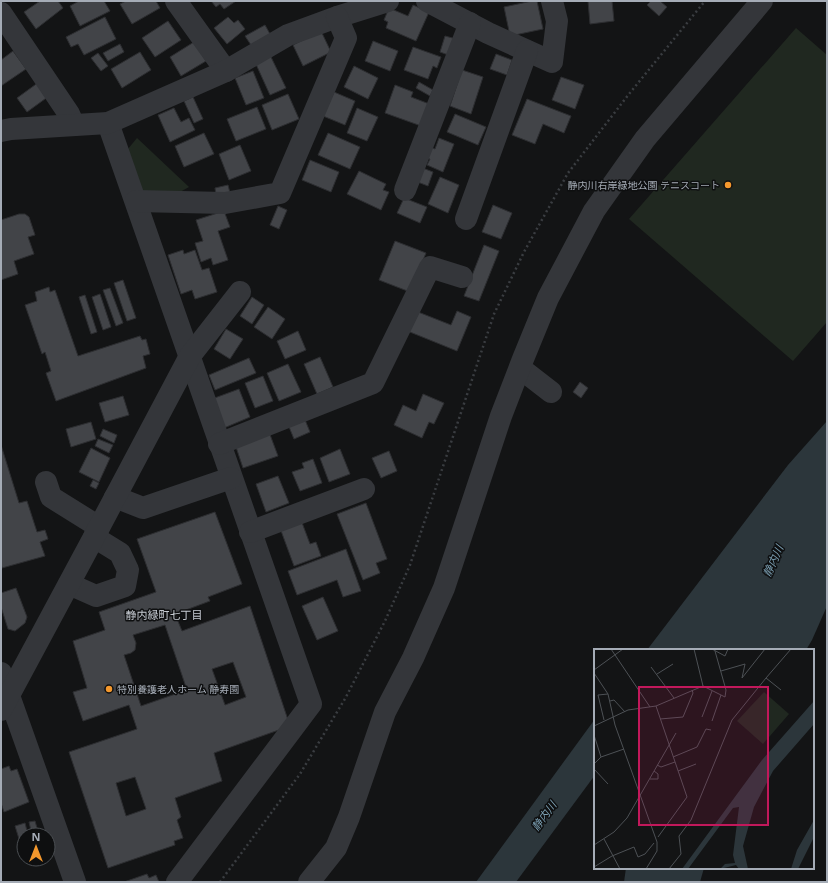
<svg xmlns="http://www.w3.org/2000/svg" width="828" height="883" viewBox="0 0 828 883" font-family="'Noto Sans','Noto Sans JP',sans-serif">
	<rect width="100%" height="100%" fill="#131415"/>
	<!-- green -->
	<g fill="#202820">
		<polygon points="796,28 827,55 827,322 793,361 629,219"/>
		<polygon points="137,138 189,187 180,192 143,192 128,149"/>
	</g>
	<!-- water -->
	<g fill="#2c363b">
		<polygon points="827,421 827,606 812,640 806,650 647,650 788,465"/>
		<polygon points="595,719 595,775 516,882 476,882"/>
		<polygon points="626,868 704,868 700,882 624,882"/>
	</g>
	<!-- building -->
	<g fill="#424448" stroke="#2d2e31" fill-rule="evenodd">
		<polygon points="40,1 58,1 63,8 36,29 24,12"/>
		<polygon points="79,1 104,1 110,11 80,26 70,6"/>
		<polygon points="126,1 156,1 160,8 132,24 120,4"/>
		<polygon points="211,1 236,1 224,9 220,4 216,7"/>
		<polygon points="532,1 537,1 543,29 510,36 504,7"/>
		<polygon points="588,1 612,1 614,21 590,24"/>
		<polygon points="651,1 660,1 667,7 659,16 647,5"/>
		<polygon points="413,5 429,12 416,41 386,28 388,22 384,20 389,8 408,16"/>
		<polygon points="105,17 116,39 84,55 78,44 71,47 66,37"/>
		<polygon points="228,17 234,23 238,20 245,29 227,44 214,28"/>
		<polygon points="168,21 181,40 155,57 142,38"/>
		<polygon points="265,25 270,34 251,45 245,36"/>
		<polygon points="321,31 331,52 303,66 293,45"/>
		<polygon points="445,36 456,39 451,56 440,52"/>
		<polygon points="373,41 398,51 390,71 365,61"/>
		<polygon points="194,42 206,61 181,76 170,57"/>
		<polygon points="120,44 124,52 108,61 103,53"/>
		<polygon points="413,47 441,57 437,68 433,66 428,79 404,70"/>
		<polygon points="13,51 26,69 1,86 1,60"/>
		<polygon points="140,52 151,70 122,88 111,69"/>
		<polygon points="98,53 108,66 101,71 91,58"/>
		<polygon points="496,54 512,60 507,75 490,69"/>
		<polygon points="270,55 286,88 270,95 255,62"/>
		<polygon points="354,66 378,78 368,99 344,87"/>
		<polygon points="462,70 483,77 471,114 450,106"/>
		<polygon points="253,71 264,98 246,105 235,78"/>
		<polygon points="561,77 584,85 575,109 552,100"/>
		<polygon points="39,82 49,96 27,112 17,98"/>
		<polygon points="419,82 433,90 430,96 416,88"/>
		<polygon points="395,85 413,92 411,97 432,105 424,127 385,113"/>
		<polygon points="334,92 355,101 345,125 323,116"/>
		<polygon points="288,94 299,119 272,130 262,105"/>
		<polygon points="193,97 203,119 194,123 184,101"/>
		<polygon points="527,99 571,116 564,133 543,124 535,144 512,135"/>
		<polygon points="257,107 266,129 236,141 227,119"/>
		<polygon points="174,108 181,122 189,118 195,130 170,142 158,115"/>
		<polygon points="357,108 378,117 367,141 347,133"/>
		<polygon points="455,114 486,127 478,145 447,132"/>
		<polygon points="204,133 214,154 184,167 175,146"/>
		<polygon points="328,133 360,147 350,169 318,155"/>
		<polygon points="439,138 454,144 443,172 427,165 430,159 426,158 430,147 435,149"/>
		<polygon points="240,145 251,171 229,180 219,154"/>
		<polygon points="310,160 339,172 331,192 302,180"/>
		<polygon points="420,167 433,172 428,186 415,181"/>
		<polygon points="359,171 386,184 383,190 389,192 381,210 347,194"/>
		<polygon points="440,177 459,185 448,213 428,204"/>
		<polygon points="228,185 230,193 216,195 215,188"/>
		<polygon points="404,198 427,207 420,223 397,213"/>
		<polygon points="493,205 512,213 501,239 482,232"/>
		<polygon points="278,206 287,210 279,229 270,225"/>
		<polygon points="224,211 230,227 218,231 228,260 213,265 211,258 201,262 195,243 203,241 196,220"/>
		<polygon points="19,214 25,214 29,217 35,235 28,237 34,254 14,261 18,274 1,280 1,220"/>
		<polygon points="395,241 426,253 410,292 379,280"/>
		<polygon points="484,245 499,251 479,301 464,296"/>
		<polygon points="183,250 184,254 195,250 202,270 209,268 217,292 195,299 192,290 181,294 168,255"/>
		<polygon points="123,280 136,318 127,321 114,283"/>
		<polygon points="49,287 50,292 55,290 78,356 140,336 142,340 146,339 150,354 143,356 146,368 56,401 46,373 51,371 45,352 42,354 25,305 37,301 35,292"/>
		<polygon points="110,288 123,323 116,326 103,290"/>
		<polygon points="100,294 111,327 103,330 92,297"/>
		<polygon points="85,295 97,332 91,334 79,297"/>
		<polygon points="252,297 264,305 252,324 240,316"/>
		<polygon points="268,307 285,319 272,339 254,327"/>
		<polygon points="413,310 451,325 457,311 471,317 457,351 405,330"/>
		<polygon points="226,329 243,339 230,359 214,349"/>
		<polygon points="298,331 306,350 285,359 277,341"/>
		<polygon points="320,357 333,387 317,394 304,364"/>
		<polygon points="249,358 256,373 215,390 209,375"/>
		<polygon points="288,364 301,392 279,401 267,373"/>
		<polygon points="263,376 273,401 255,408 245,383"/>
		<polygon points="580,382 588,388 581,398 573,392"/>
		<polygon points="239,389 250,417 224,428 212,399"/>
		<polygon points="423,394 444,403 434,424 429,422 422,438 394,425 403,405 416,411"/>
		<polygon points="123,396 129,415 105,422 99,403"/>
		<polygon points="303,415 310,432 294,439 287,422"/>
		<polygon points="91,422 96,439 71,447 66,429"/>
		<polygon points="103,429 117,435 114,443 100,436"/>
		<polygon points="269,432 278,456 243,468 235,444"/>
		<polygon points="98,439 113,445 109,453 95,446"/>
		<polygon points="1,445 19,503 27,501 37,532 45,530 48,539 40,542 45,556 2,568 1,563"/>
		<polygon points="91,448 110,458 99,482 79,472"/>
		<polygon points="340,449 350,474 329,482 320,458"/>
		<polygon points="389,451 397,471 381,478 372,458"/>
		<polygon points="313,459 322,483 300,491 292,472 304,468 302,463"/>
		<polygon points="278,476 289,503 266,512 256,484"/>
		<polygon points="93,480 99,483 96,489 90,486"/>
		<polygon points="366,503 387,559 376,563 380,573 363,580 337,514"/>
		<path d="M215 512 242 584 208 597 210 601 175 614 182 631 250 606 290 726 214 753 222 781 175 798 181 817 177 820 183 838 174 841 175 845 108 868 69 752 137 729 129 705 83 721 73 692 87 688 73 641 105 630 99 612 156 592 137 539ZM165 625 187 690 141 706 124 655 131 653 135 650 136 643 133 635ZM233 662 246 697 225 705 212 669ZM135 777 146 809 126 816 116 783Z"/>
		<polygon points="301,520 310,544 316,542 321,556 294,566 280,528"/>
		<polygon points="346,549 361,591 343,597 337,580 297,595 288,571"/>
		<polygon points="16,588 27,617 25,623 15,631 8,629 1,607 1,593"/>
		<polygon points="323,597 338,631 317,640 302,606"/>
		<polygon points="9,766 11,771 17,769 29,802 4,812 1,803 1,769"/>
		<polygon points="35,821 39,835 32,835 29,822"/>
		<polygon points="25,823 28,835 24,835 24,841 20,842 15,826"/>
		<polygon points="147,874 149,878 156,875 159,882 124,882"/>
	</g>
	<g fill="none" stroke-linecap="round" stroke-linejoin="round">
		<!-- path -->
		<polyline stroke="#3a3d41" stroke-width="2.5" stroke-dasharray="2 3" stroke-linecap="butt" points="220,882 300,774 346,697 385,621 410,565 494,314 524,252 568,173 629,94 705,1"/>
		<!-- minor -->
		<g stroke="#34363a" stroke-width="22">
			<polyline points="176,1 226,71"/>
			<polyline points="427,1 488,33 552,62 557,21 552,1"/>
			<polyline points="1,13 69,114 74,125"/>
			<polyline points="108,123 311,704 177,882"/>
			<polyline points="1,131 11,129 108,123 226,71 288,35 337,17 388,1"/>
			<polyline points="405,190 470,23"/>
			<polyline points="136,201 225,203 280,193 346,38 337,17"/>
			<polyline points="466,219 527,51"/>
			<polyline points="520,368 551,392"/>
			<polyline points="219,444 373,383 430,267 462,277"/>
			<polyline points="46,482 51,497 99,527"/>
			<polyline points="115,497 143,508 231,478"/>
			<polyline points="250,532 364,489"/>
			<polyline points="69,584 96,596 125,586 128,570 120,553 94,537"/>
			<polyline points="1,673 75,882"/>
			<polyline points="1,710 94,537 190,356 240,292"/>
			<polyline points="309,882 336,848 349,817 385,712 413,658 444,588 501,416 523,359 548,298 594,211 645,139 762,1"/>
		</g>
	</g>
	<!-- markers -->
	<g fill="#f4982d" stroke="#0e0f10" stroke-width="1.5">
		<circle cx="728" cy="185" r="4"/>
		<circle cx="109" cy="689" r="4"/>
	</g>
	<g text-anchor="middle" stroke-width="3" stroke-linejoin="round" paint-order="stroke">
		<!-- poi labels -->
		<g font-size="10" fill="#a5acb6" stroke="#0e0f10" text-anchor="end">
			<text x="720" y="189">静内川右岸緑地公園 テニスコート</text>
			<text x="117" y="693" text-anchor="start">特別養護老人ホーム 静寿園</text>
		</g>
		<!-- water labels -->
		<g font-size="11" font-style="italic" fill="#7b9fb2" stroke="#0e0f10">
			<text transform="translate(773 561) rotate(-66)" y="4">静内川</text>
			<text transform="translate(544 816) rotate(-54)" y="4">静内川</text>
		</g>
		<!-- neighbourhood labels -->
		<g font-size="11" fill="#c6cbd2" stroke="#0e0f10">
			<text x="164" y="619">静内緑町七丁目</text>
		</g>
	</g>
	<!-- overview -->
	<g transform="translate(594 649)">
		<rect width="220" height="220" fill="#131415"/>
		<path d="M170 43 195 65 169 95 143 72Z" fill="#202820"/>
		<path d="M220 52V75L179 122 160 158 149 197 154 220H145L142 216 126 220 131 215 141 214 139 206 145 158 139 159 94 220H88L168 111ZM220 171 219 190 204 220H197L203 201Z" fill="#2c363b"/>
		<path fill="none" stroke="#4d5155" stroke-width="1" d="M17 0 56 58M100 0 109 37M118 0 131 7 134 0M57 18 80 49M0 21 29 0M127 22 151 15 148 29 171 0M0 24 14 45 21 76 63 193V202L52 220M63 25 79 15M172 29 197 0M16 52 20 51 31 63M62 57 93 148 64 188M108 68 118 42M66 70 89 68 99 44 98 41M10 71 4 46 14 45M118 72 127 46M0 77 34 61 62 57 109 37 131 48 132 41 121 2M0 86 7 108M79 108 103 98 112 80 117 81M0 115 7 108 30 100M63 116 67 118 81 113M0 120 14 135M84 122 102 115M56 130H64V125L60 122M10 190 26 220M0 196 20 183 33 169 82 84M0 218 18 207 40 198 44 208 51 205 60 194M75 220 87 205 85 187 97 171 138 71 172 29 187 41"/>
		<path fill="#c2185b" fill-opacity="0.15" stroke="#c2185b" stroke-width="2" d="M45 38H174V176H45Z"/>
		<rect width="220" height="220" fill="none" stroke="#a5acb6" stroke-width="2"/>
	</g>
	<!-- border -->
	<rect width="828" height="883" fill="none" stroke="#a5acb6" stroke-width="4"/>
	<!-- north arrow -->
	<g transform="translate(36 847)"><circle r="19" fill="#0e0f10" stroke="#4a4e52"/>
	<path d="M0-3L7 15L0 10L-7 15Z" fill="#f4982d"/>
	<text y="-6" font-size="11" font-weight="bold" text-anchor="middle" fill="#a5acb6">N</text>
	</g>
</svg>
